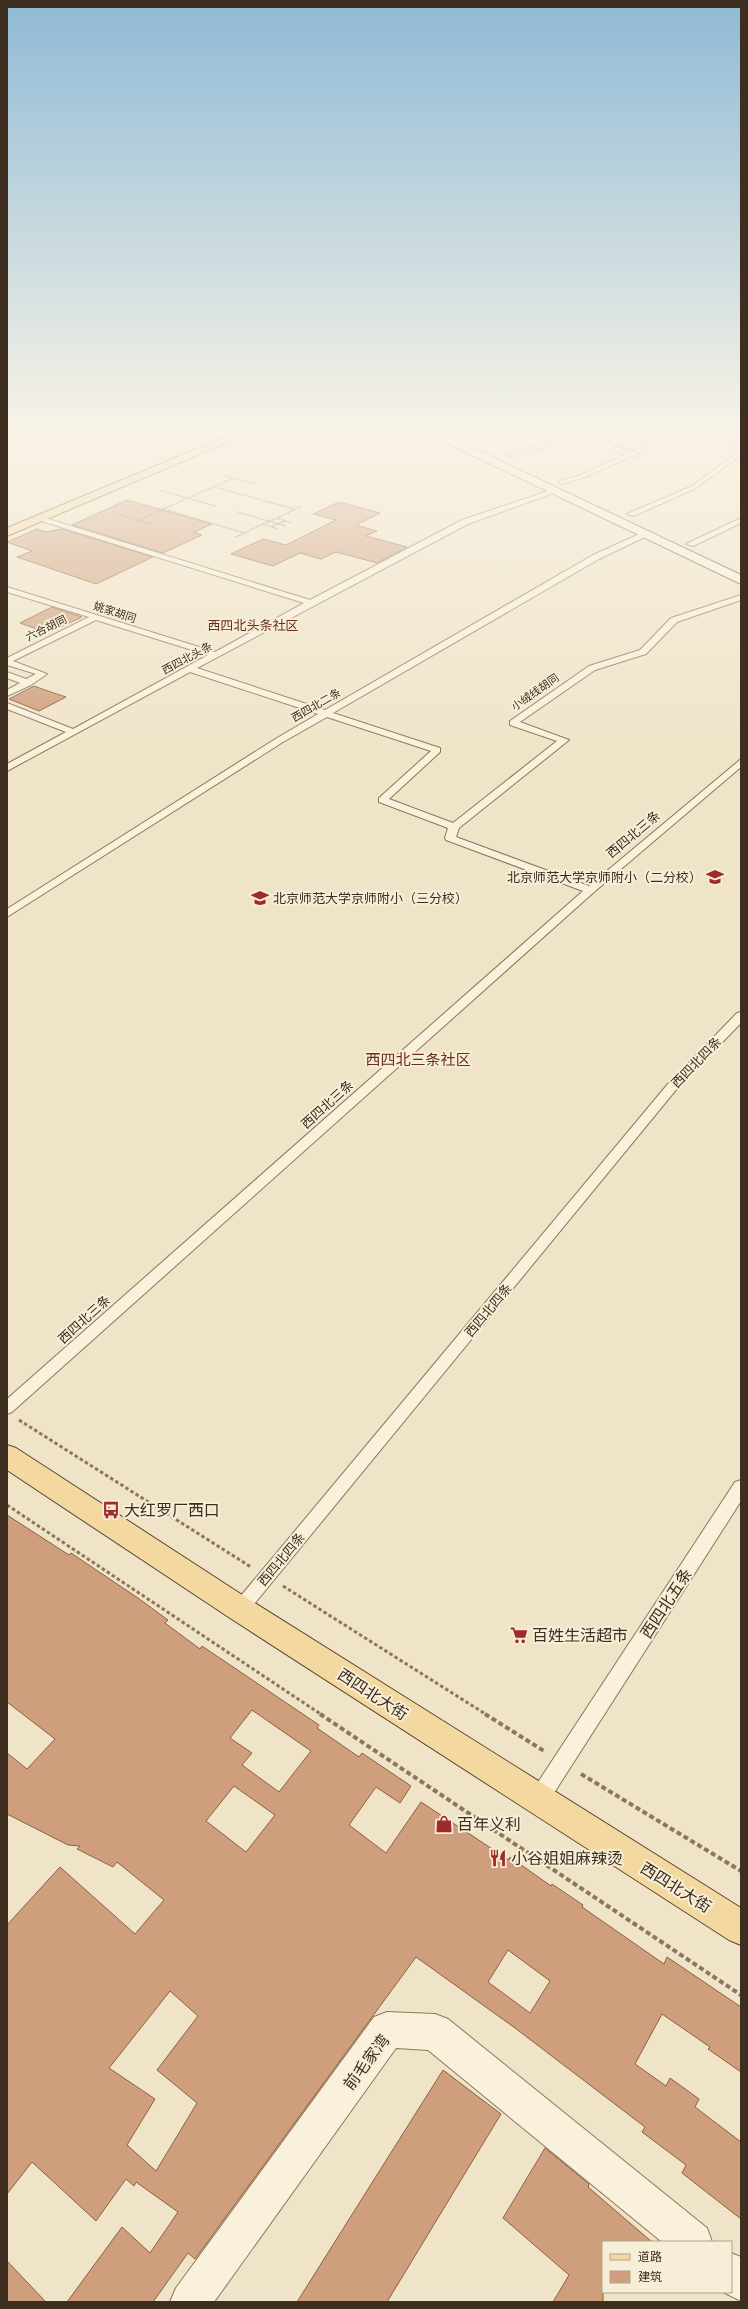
<svg xmlns="http://www.w3.org/2000/svg" width="748" height="2309" viewBox="0 0 748 2309" font-family="'Libre Baskerville','Noto Sans SC',serif">
	<rect width="100%" height="100%" fill="#f0e4c8"/>
	<!-- building -->
	<g fill="#cf9f7d" stroke="#8d5f41" fill-rule="evenodd">
		<polygon points="127,500 212,524 194,532 202,535 163,553 72,525"/>
		<polygon points="339,502 380,513 356,525 377,531 366,536 407,547 377,563 336,552 321,559 300,553 273,566 231,554 263,539 286,545 336,520 313,514"/>
		<polygon points="37,529 45,532 62,529 153,557 96,584 17,557 32,551 7,542"/>
		<polygon points="52,607 82,617 48,633 20,623"/>
		<polygon points="34,686 45,690 66,697 39,711 9,699"/>
		<path d="M7 1515 69 1555 71 1553 138 1598 168 1620 165 1623 200 1649 202 1646 319 1725 317 1728 359 1757 362 1753 411 1786 400 1803 376 1787 349 1825 386 1853 421 1802 509 1860 510 1857 551 1886 552 1884 583 1905 582 1907 664 1964 667 1957 741 2007V2072L708 2049 710 2047 662 2014 635 2064 666 2086 670 2078 699 2099 695 2107 741 2142V2219L682 2173 686 2165 642 2132 645 2127 515 2028 416 1957 195 2259 188 2253 153 2302H67L122 2227 150 2253 178 2212 136 2182 134 2186 126 2179 96 2221 32 2162 7 2194V1925L60 1867 135 1934 164 1900 117 1862 113 1867 77 1849 80 1846 68 1845 7 1814V1753L27 1769 55 1739 7 1702ZM252 1710 311 1751 279 1792 242 1765 252 1753 230 1738ZM234 1786 275 1815 246 1852 206 1821ZM508 1950 550 1981 530 2013 488 1982ZM170 1991 198 2016 157 2070 197 2103 156 2171 127 2145 155 2099 109 2068Z"/>
		<polygon points="443,2070 501,2114 387,2302 297,2302"/>
		<polygon points="545,2148 589,2184 588,2187 652,2242 603,2242 603,2302 553,2302 569,2275 503,2218"/>
		<polygon points="7,2261 46,2302 7,2302"/>
	</g>
	<g fill="none" stroke-linecap="round" stroke-linejoin="round">
		<!-- lane casing -->
		<g stroke="#8d765c" stroke-width="2">
			<g id="lane">
				<polygon points="234,429 246,429 284,441 281,443"/>
				<path d="M567 429H580L618 438 629 435 659 443 637 454 636 456H632L585 477 562 484 559 482 560 481 581 475 626 454 606 447V445L612 441 586 435 510 457 505 456 579 433ZM629 439 650 444 631 452 613 446Z"/>
				<polygon points="684,429 697,429 719,435 718,438 741,444 741,448 712,440 713,437"/>
				<polygon points="741,450 741,455 696,488 634,516 627,514 692,486"/>
				<polygon points="554,489 556,490 556,492 468,524 197,668 325,710 593,555 646,531 649,531 649,535 599,559 333,713 440,748 440,752 389,799 453,823 557,741 510,725 510,721 589,666 640,650 671,618 741,595 741,600 677,622 646,654 595,670 520,722 569,740 459,828 456,837 589,886 741,759 741,767 594,892 12,1412 7,1414 7,1399 583,891 446,840 445,838 448,828 379,802 379,798 431,751 327,717 283,742 7,917 7,909 277,738 318,714 190,672 7,771 7,764 66,732 7,709 7,703 73,729 208,655 96,620 13,661 47,674 31,685 7,696 7,690 20,683 7,678 7,672 26,679 36,674 7,665 7,658 89,617 7,592 7,587 215,652 304,603 35,519 42,517 310,600 462,520"/>
				<polygon points="741,518 741,523 693,546 686,544"/>
				<polygon points="741,1012 741,1023 675,1091 246,1614 240,1617 234,1614 231,1609 234,1604 667,1085 737,1013"/>
				<polygon points="741,1480 741,1501 545,1807 538,1809 531,1807 529,1800 531,1793 735,1482"/>
			</g>
		</g>
		<!-- street casing -->
		<g stroke="#8d765c" stroke-width="2">
			<g id="street">
				<polygon points="387,2012 435,2014 448,2019 707,2228 712,2242 662,2242 428,2050 396,2048 214,2302 170,2302 176,2288 374,2017"/>
				<polygon points="731,2253 741,2257 741,2301 723,2292 731,2292"/>
			</g>
		</g>
		<!-- secondary casing -->
		<g stroke="#6f573f" stroke-width="2">
			<polygon id="secondary" points="418,429 433,429 741,575 741,584"/>
		</g>
		<!-- primary casing -->
		<g stroke="#5b4430" stroke-width="2">
			<g id="primary">
				<polygon points="244,429 259,429 7,536 7,528"/>
				<polygon points="7,1445 16,1448 250,1600 741,1908 741,1945 729,1940 230,1618 7,1470"/>
			</g>
		</g>
		<!-- path-far2 -->
		<g stroke="#8d765c" stroke-width="1.5" stroke-dasharray="1.5 1" stroke-linecap="butt">
			<polyline points="221,475 233,478"/>
			<polyline points="215,487 294,509"/>
			<polyline points="159,490 216,506"/>
			<polyline points="163,509 245,533"/>
			<polyline points="238,512 278,524 285,521 277,518 302,506"/>
			<polyline points="117,514 138,520"/>
			<polyline points="285,521 292,523"/>
			<polyline points="151,524 138,520 234,478 255,484"/>
			<polyline points="263,524 277,518"/>
			<polyline points="272,527 279,529"/>
			<polyline points="236,537 263,524 272,527 278,524 286,526"/>
		</g>
		<!-- path-far1 -->
		<g stroke="#8d765c" stroke-width="3" stroke-dasharray="3.5 2.5" stroke-linecap="butt">
			<polyline points="19,1420 251,1567"/>
			<polyline points="7,1505 322,1715"/>
			<polyline points="283,1586 487,1715"/>
		</g>
		<!-- path -->
		<g stroke="#8d765c" stroke-width="4" stroke-dasharray="5 3" stroke-linecap="butt">
			<polyline points="320,1714 741,1995"/>
			<polyline points="485,1714 544,1751"/>
			<polyline points="581,1774 741,1871"/>
		</g>
		<!-- lane -->
		<use href="#lane" fill="#faf1dc" fill-rule="evenodd"/>
		<!-- street -->
		<use href="#street" fill="#faf1dc" fill-rule="evenodd"/>
		<!-- secondary -->
		<use href="#secondary" fill="#faf1dc" fill-rule="evenodd"/>
		<!-- primary -->
		<use href="#primary" fill="#f3d9a0" fill-rule="evenodd"/>
	</g>
	<!-- sky -->
	<linearGradient id="sky" x2="0" y2="1"><stop stop-color="#8fbad6"/><stop offset="0.57" stop-color="#f8f3e6"/><stop offset="1" stop-color="#f8f3e6" stop-opacity="0"/></linearGradient>
	<rect width="748" height="753" fill="url(#sky)"/>
	<!-- icons -->
	<defs>
		<g id="school-bare" transform="scale(1.38)"><path d="M0-5L7-2L0 1L-7-2ZM-4 1L0 2.5L4 1V4Q0 6-4 4Z" fill="#9e2a2b" stroke="#f7eed8" stroke-width="2.5" paint-order="stroke"/></g>
		<g id="bus-bare" transform="scale(1.38)"><path d="M-5-6H5V4H4V6H2V4H-2V6H-4V4H-5ZM-3.5-4V0h7V-4ZM-3.5 1.2v1.5H-2V1.2ZM2 1.2v1.5H3.5V1.2Z" fill="#9e2a2b" stroke="#f7eed8" stroke-width="2.5" paint-order="stroke"/></g>
		<g id="supermarket-bare" transform="scale(1.38)"><path d="M-6-5.5h2.5l.6 2H6L4.5 2H-2.5L-4.4-4H-6ZM-1.5 3.2a1.3 1.3 0 1 0 .1 0ZM3 3.2a1.3 1.3 0 1 0 .1 0Z" fill="#9e2a2b" stroke="#f7eed8" stroke-width="2.5" paint-order="stroke"/></g>
		<g id="shop-bare" transform="scale(1.38)"><path d="M-5-2.5h2.3a2.7 3.5 0 0 1 5.4 0H5L5.5 6h-11ZM-1.5-2.5h3a1.5 2.3 0 0 0-3 0Z" fill="#9e2a2b" stroke="#f7eed8" stroke-width="2.5" paint-order="stroke"/></g>
		<g id="restaurant-bare" transform="scale(1.38)"><path d="M-5-6h1v4h1v-4h1v4h1v-4h1v5L-1.5 .5V6h-2V.5L-5-1ZM5-6V6H3V1.5H1.5Q1.5-4 5-6Z" fill="#9e2a2b" stroke="#f7eed8" stroke-width="2.5" paint-order="stroke"/></g>
	</defs>
	<g fill-rule="evenodd">
		<use href="#school-bare" x="715" y="877"/>
		<use href="#school-bare" x="260" y="898"/>
		<use href="#bus-bare" x="111" y="1510"/>
		<use href="#supermarket-bare" x="519" y="1635"/>
		<use href="#shop-bare" x="444" y="1824"/>
		<use href="#restaurant-bare" x="498" y="1858"/>
	</g>
	<g text-anchor="middle" stroke-width="4" stroke-linejoin="round" paint-order="stroke">
		<!-- far-street labels -->
		<g font-size="11" fill="#3d2e20" stroke="#f7eed8">
			<text transform="translate(115 612) rotate(18)" y="4">姚家胡同</text>
			<text transform="translate(46 628) rotate(-26)" y="4">六合胡同</text>
			<text transform="translate(187 658) rotate(-28)" y="4">西四北头条</text>
			<text transform="translate(535 692) rotate(-35)" y="4">小绒线胡同</text>
			<text transform="translate(316 705) rotate(-30)" y="4">西四北二条</text>
		</g>
		<!-- far-quarter labels -->
		<g font-size="13" fill="#6b2e1e" stroke="#f7eed8">
			<text x="253" y="630">西四北头条社区</text>
		</g>
		<!-- street labels -->
		<g font-size="13" fill="#3d2e20" stroke="#f7eed8">
			<text transform="translate(633 834) rotate(-40)" y="5">西四北三条</text>
			<text transform="translate(696 1062) rotate(-46)" y="5">西四北四条</text>
			<text transform="translate(327 1104) rotate(-42)" y="5">西四北三条</text>
			<text transform="translate(488 1310) rotate(-50)" y="5">西四北四条</text>
			<text transform="translate(84 1319) rotate(-42)" y="5">西四北三条</text>
			<text transform="translate(281 1559) rotate(-50)" y="5">西四北四条</text>
		</g>
		<!-- poi labels -->
		<g font-size="13" fill="#3d2e20" stroke="#f7eed8" text-anchor="end">
			<text x="702" y="882">北京师范大学京师附小（二分校）</text>
			<text x="273" y="903" text-anchor="start">北京师范大学京师附小（三分校）</text>
		</g>
		<!-- quarter labels -->
		<g font-size="15" fill="#6b2e1e" stroke="#f7eed8">
			<text x="418" y="1065">西四北三条社区</text>
		</g>
		<!-- near-poi labels -->
		<g font-size="16" fill="#3d2e20" stroke="#f7eed8" text-anchor="start">
			<text x="124" y="1516">大红罗厂西口</text>
			<text x="532" y="1641">百姓生活超市</text>
			<text x="457" y="1830">百年义利</text>
			<text x="511" y="1864">小谷姐姐麻辣烫</text>
		</g>
		<!-- near-street labels -->
		<g font-size="16" fill="#3d2e20" stroke="#f7eed8">
			<text transform="translate(666 1603) rotate(-57)" y="6">西四北五条</text>
			<text transform="translate(373 1694) rotate(33)" y="6">西四北大街</text>
			<text transform="translate(676 1887) rotate(32)" y="6">西四北大街</text>
			<text transform="translate(366 2062) rotate(-53)" y="6">前毛家湾</text>
		</g>
	</g>
	<!-- border -->
	<rect width="748" height="2309" fill="none" stroke="#3d2e20" stroke-width="16"/>
	<!-- legend -->
	<rect x="602" y="2241" width="130" height="52" fill="#f7eed8" stroke="#ada18e"/>
	<rect x="610" y="2254" width="20" height="6" fill="#f3d9a0" stroke="#ada18e"/>
	<text x="638" y="2261" font-size="12" fill="#3d2e20">道路</text>
	<rect x="610" y="2271" width="20" height="12" fill="#cf9f7d" stroke="#ada18e"/>
	<text x="638" y="2281" font-size="12" fill="#3d2e20">建筑</text>
</svg>
